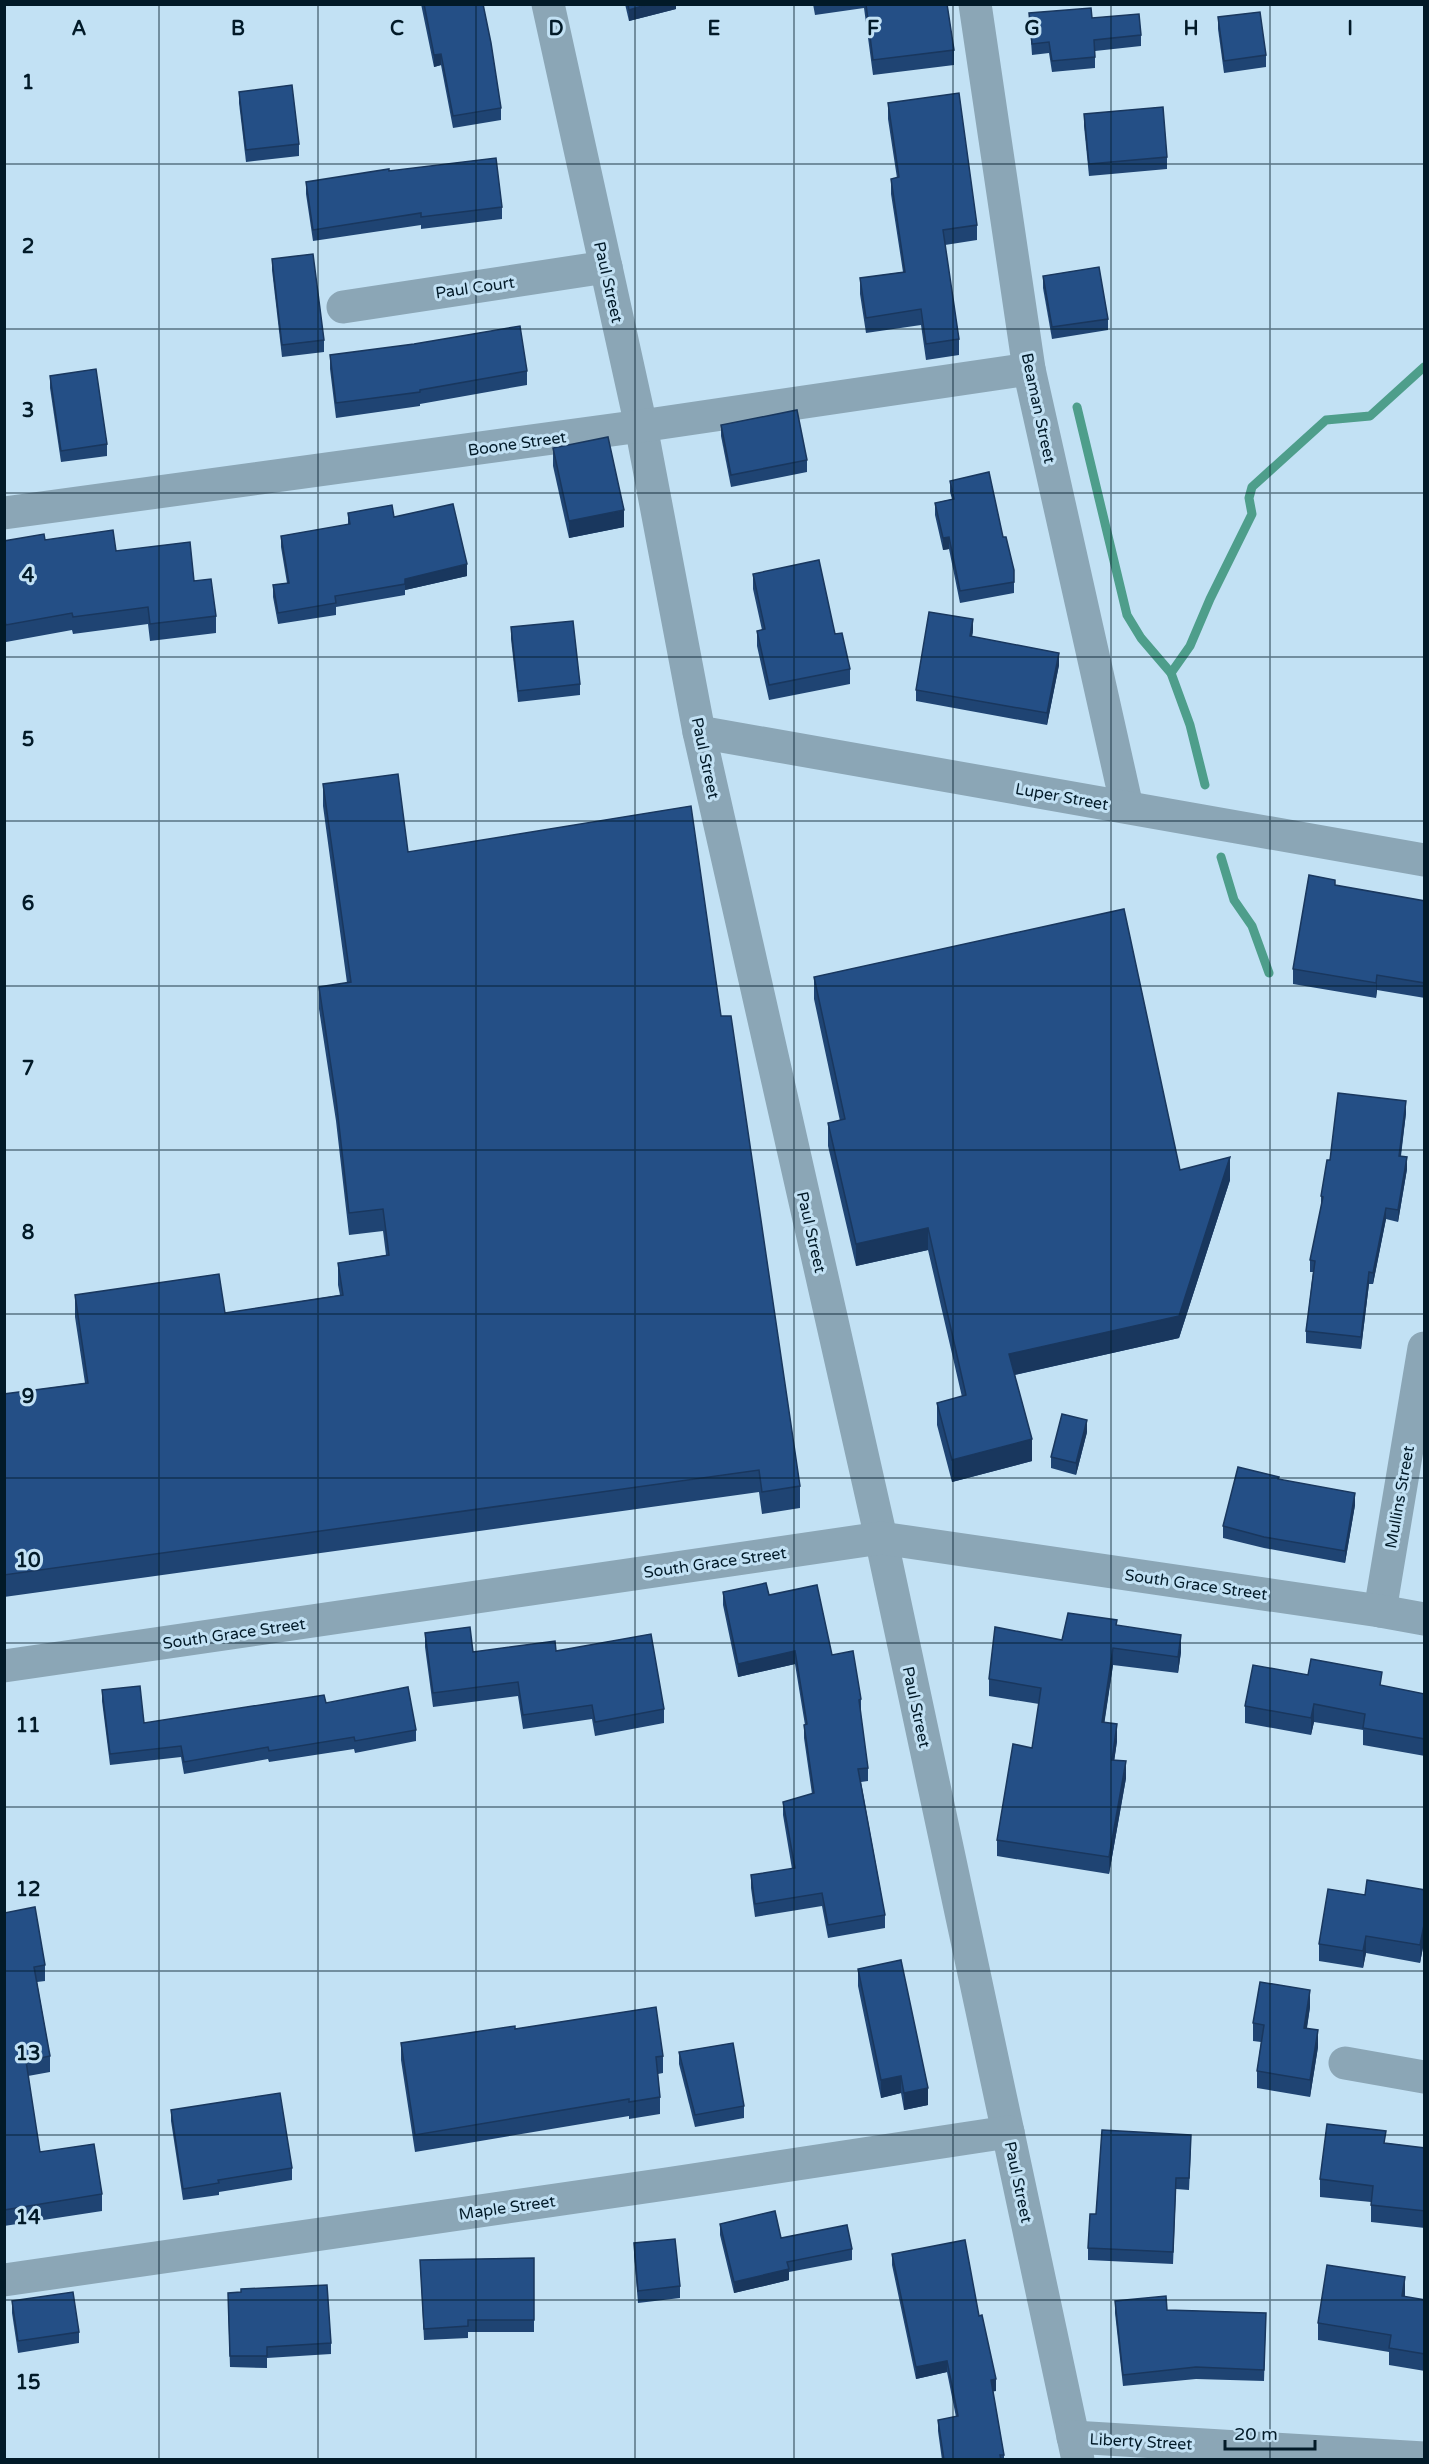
<svg xmlns="http://www.w3.org/2000/svg" width="1429" height="2464" viewBox="0 0 1429 2464" font-family="'Varela Round',sans-serif">
	<rect width="100%" height="100%" fill="#c2e1f4"/>
	<g fill="none" stroke-linecap="round" stroke-linejoin="round">
		<!-- stream -->
		<g stroke="#4e9e8b" stroke-width="9">
			<polyline points="1077,407 1127,615 1141,638 1171,673 1190,725 1205,785"/>
			<polyline points="1171,673 1190,646 1210,599 1252,514 1249,498 1252,487 1326,420 1370,416 1424,367"/>
			<polyline points="1221,857 1234,900 1252,926 1269,973"/>
		</g>
		<!-- street -->
		<g stroke="#8ba6b6" stroke-width="33">
			<polyline points="548,4 641,426 699,732 881,1538 1078,2460"/>
			<polyline points="975,4 1029,369 1127,807"/>
			<polyline points="343,307 606,267"/>
			<polyline points="4,513 641,426 1029,369"/>
			<polyline points="699,732 1424,860"/>
			<polyline points="1380,1611 1424,1348"/>
			<polyline points="4,1666 881,1538 1380,1611 1424,1619"/>
			<polyline points="1345,2063 1424,2077"/>
			<polyline points="4,2280 666,2184 1008,2132"/>
			<polyline points="1073,2437 1424,2458"/>
		</g>
	</g>
	<!-- wall -->
	<g fill="#1f4473">
		<polygon points="421,4 483,4 501,108 501,120 453,128 441,65 434,67"/>
		<polygon points="625,4 676,4 676,9 629,21"/>
		<polygon points="813,4 947,4 954,50 954,65 873,75 864,8 815,15"/>
		<polygon points="1029,13 1092,18 1141,35 1141,46 1095,51 1095,68 1052,72 1049,53 1032,55"/>
		<polygon points="1218,17 1266,55 1266,67 1224,73 1218,29"/>
		<polygon points="239,92 299,144 299,156 246,162 239,103"/>
		<polygon points="888,103 977,225 977,240 945,245 959,339 959,355 926,360 921,325 866,333 860,294 860,278 903,272 891,194 891,179 897,178 888,119"/>
		<polygon points="1084,114 1167,157 1167,169 1089,176 1084,126"/>
		<polygon points="389,171 502,207 502,219 421,229 421,225 313,241 306,194 306,182"/>
		<polygon points="272,259 324,340 324,352 282,357 272,270"/>
		<polygon points="1043,276 1108,319 1108,330 1052,339 1043,288"/>
		<polygon points="330,355 527,371 527,385 420,404 420,406 336,418 330,369"/>
		<polygon points="50,376 107,444 107,456 61,462 50,388"/>
		<polygon points="721,425 807,460 807,472 731,487 721,436"/>
		<polygon points="553,448 624,527 569,538 553,466"/>
		<polygon points="950,481 1003,537 1014,570 1014,593 960,603 949,549 943,550 935,515 935,503 952,499 950,492"/>
		<polygon points="348,513 394,517 467,576 405,590 405,595 336,607 336,615 278,624 273,597 273,585 287,583 281,547 281,536 348,525"/>
		<polygon points="45,540 116,551 194,581 216,616 216,633 150,641 148,624 73,634 72,630 6,642 4,636 4,541"/>
		<polygon points="753,574 835,634 850,669 850,684 769,700 757,646 757,631 762,630 753,589"/>
		<polygon points="511,627 580,684 580,695 518,702 511,639"/>
		<polygon points="973,631 972,636 1059,665 1047,725 916,701 916,690"/>
		<polygon points="323,784 408,852 721,1016 800,1486 800,1508 762,1514 759,1492 4,1597 4,1394 85,1383 75,1317 75,1295 225,1313 340,1295 338,1285 338,1263 386,1255 383,1231 349,1235 336,1121 319,1009 319,987 347,983 323,806"/>
		<polygon points="1335,885 1425,901 1425,998 1377,990 1376,998 1293,984 1293,969"/>
		<polygon points="814,977 1180,1170 1230,1180 1179,1338 1015,1375 1032,1461 952,1482 937,1425 937,1403 962,1397 928,1250 856,1266 828,1146 828,1123 840,1121 814,999"/>
		<polygon points="1406,1113 1401,1156 1407,1169 1398,1222 1386,1219 1373,1284 1369,1284 1361,1349 1306,1343 1306,1331 1313,1272 1310,1272 1310,1260 1321,1208 1321,1196 1330,1160"/>
		<polygon points="1087,1432 1076,1475 1051,1468 1051,1457"/>
		<polygon points="1279,1479 1355,1505 1345,1563 1264,1548 1223,1538 1223,1526"/>
		<polygon points="723,1592 769,1595 832,1655 861,1699 861,1712 860,1713 868,1768 868,1781 861,1782 885,1915 885,1928 828,1938 822,1906 755,1917 751,1888 751,1875 792,1869 783,1815 783,1802 812,1794 804,1738 804,1725 805,1725 795,1664 738,1677 723,1605"/>
		<polygon points="1117,1625 1181,1652 1178,1673 1113,1665 1104,1723 1117,1741 1114,1761 1126,1778 1109,1874 997,1856 997,1840 1032,1748 1039,1704 989,1696 989,1679 1062,1640"/>
		<polygon points="425,1633 473,1652 556,1651 664,1709 664,1723 595,1736 592,1719 523,1729 518,1696 433,1707 425,1647"/>
		<polygon points="1308,1675 1382,1686 1425,1694 1425,1756 1363,1745 1363,1730 1314,1722 1311,1735 1245,1723 1245,1706"/>
		<polygon points="102,1690 144,1723 326,1703 416,1730 416,1741 355,1753 354,1749 269,1762 268,1759 184,1774 181,1757 110,1765 102,1701"/>
		<polygon points="1425,1890 1425,1937 1420,1963 1366,1953 1363,1968 1319,1961 1319,1944 1365,1895"/>
		<polygon points="4,1913 45,1965 45,1981 37,1982 50,2056 50,2072 28,2076 40,2152 102,2194 102,2211 4,2226"/>
		<polygon points="858,1969 928,2105 904,2110 901,2093 881,2098 858,1986"/>
		<polygon points="1310,2007 1307,2028 1318,2047 1310,2097 1257,2088 1257,2071 1261,2042 1253,2041 1253,2023"/>
		<polygon points="515,2029 663,2056 663,2073 658,2074 660,2097 660,2114 629,2119 629,2116 415,2152 401,2060 401,2043"/>
		<polygon points="679,2052 744,2106 744,2118 695,2127 679,2064"/>
		<polygon points="171,2110 292,2168 292,2180 219,2192 219,2195 183,2200 171,2121"/>
		<polygon points="1386,2143 1425,2148 1425,2228 1371,2222 1371,2202 1320,2197 1320,2179"/>
		<polygon points="1191,2147 1189,2190 1176,2189 1173,2264 1088,2260 1088,2248 1096,2214"/>
		<polygon points="720,2224 781,2238 852,2249 852,2260 789,2272 789,2280 734,2293 720,2235"/>
		<polygon points="634,2243 680,2286 680,2298 638,2303 634,2255"/>
		<polygon points="892,2254 979,2316 996,2391 993,2391 1004,2455 1004,2460 942,2460 938,2431 938,2420 956,2417 947,2372 916,2379 892,2265"/>
		<polygon points="534,2258 534,2332 468,2332 468,2338 424,2340 420,2260"/>
		<polygon points="1405,2294 1405,2297 1425,2300 1425,2371 1389,2365 1389,2352 1318,2340 1318,2323"/>
		<polygon points="12,2301 79,2332 79,2343 18,2353 12,2313"/>
		<polygon points="1115,2301 1167,2310 1266,2313 1264,2381 1196,2379 1123,2386 1115,2313"/>
		<polygon points="228,2304 331,2343 331,2354 267,2358 267,2368 230,2367"/>
	</g>
	<!-- shaded-wall -->
	<g fill="#19375e">
		<polygon points="649,4 676,4 676,9 629,21 629,10"/>
		<polygon points="441,54 441,65 434,67 434,55"/>
		<polygon points="624,510 624,527 569,538 569,521"/>
		<polygon points="949,537 949,549 943,550 943,538"/>
		<polygon points="467,564 467,576 405,590 405,579"/>
		<polygon points="973,619 973,631 970,647 970,636"/>
		<polygon points="1059,653 1059,665 1047,725 1047,713"/>
		<polygon points="1377,975 1377,990 1376,998 1376,983"/>
		<polygon points="1406,1101 1406,1113 1399,1168 1399,1156"/>
		<polygon points="1230,1157 1230,1180 1179,1338 1009,1376 1009,1354"/>
		<polygon points="1407,1157 1407,1169 1398,1222 1398,1210"/>
		<polygon points="1386,1208 1386,1219 1373,1284 1373,1273"/>
		<polygon points="928,1228 928,1250 856,1266 856,1244"/>
		<polygon points="1369,1272 1369,1284 1361,1349 1361,1337"/>
		<polygon points="1087,1420 1087,1432 1076,1475 1076,1463"/>
		<polygon points="1032,1439 1032,1461 952,1482 952,1460"/>
		<polygon points="1355,1493 1355,1505 1345,1563 1345,1551"/>
		<polygon points="1181,1635 1181,1652 1178,1673 1178,1657"/>
		<polygon points="1113,1648 1113,1665 1102,1739 1102,1722"/>
		<polygon points="795,1651 795,1664 738,1677 738,1664"/>
		<polygon points="1314,1704 1314,1722 1311,1735 1311,1718"/>
		<polygon points="1117,1724 1117,1741 1112,1777 1112,1760"/>
		<polygon points="1126,1761 1126,1778 1109,1874 1109,1857"/>
		<polygon points="1425,1920 1425,1937 1420,1963 1420,1945"/>
		<polygon points="1366,1936 1366,1953 1363,1968 1363,1951"/>
		<polygon points="1310,1990 1310,2007 1304,2045 1304,2028"/>
		<polygon points="1318,2030 1318,2047 1310,2097 1310,2080"/>
		<polygon points="901,2076 901,2093 881,2098 881,2080"/>
		<polygon points="928,2088 928,2105 904,2110 904,2093"/>
		<polygon points="789,2269 789,2280 734,2293 734,2282"/>
		<polygon points="1405,2277 1405,2294 1402,2313 1402,2296"/>
		<polygon points="947,2361 947,2372 916,2379 916,2367"/>
		<polygon points="996,2379 996,2391 991,2392 991,2380"/>
	</g>
	<!-- building -->
	<g fill="#244f86" stroke="#19375e" stroke-width="1.5">
		<polygon points="424,4 483,4 491,43 501,108 453,116 441,54 434,55"/>
		<polygon points="628,4 649,4 629,10"/>
		<polygon points="866,4 947,4 954,50 873,60"/>
		<polygon points="1091,8 1092,18 1139,14 1141,35 1094,40 1095,57 1052,61 1049,42 1032,44 1029,13"/>
		<polygon points="1260,12 1266,55 1224,61 1218,17"/>
		<polygon points="292,85 299,144 246,150 239,92"/>
		<polygon points="959,93 977,225 943,230 959,339 926,344 921,309 866,318 860,278 905,272 891,179 899,177 888,103"/>
		<polygon points="1163,107 1167,157 1089,164 1084,114"/>
		<polygon points="496,158 502,207 421,217 421,213 313,230 306,182 389,169 389,171"/>
		<polygon points="313,254 324,340 282,345 272,259"/>
		<polygon points="1099,267 1108,319 1052,327 1043,276"/>
		<polygon points="520,326 527,371 420,390 420,392 336,403 330,355 414,344"/>
		<polygon points="96,369 107,444 61,451 50,376"/>
		<polygon points="797,410 807,460 731,475 721,425"/>
		<polygon points="608,437 624,510 569,521 553,448"/>
		<polygon points="989,472 1003,537 1006,537 1014,570 1014,582 960,591 949,537 943,538 935,503 954,499 950,481"/>
		<polygon points="453,504 467,564 405,579 405,584 335,596 336,603 278,613 273,585 289,583 281,536 350,524 348,513 392,505 394,517"/>
		<polygon points="113,530 116,551 190,542 194,581 211,579 216,616 150,624 148,607 73,617 72,613 6,625 4,619 4,541 44,534 45,540"/>
		<polygon points="819,560 835,634 842,633 850,669 769,685 757,631 765,629 753,574"/>
		<polygon points="929,612 973,619 970,636 1059,653 1047,713 916,690"/>
		<polygon points="573,621 580,684 518,691 511,627"/>
		<polygon points="398,774 408,852 691,806 721,1016 731,1016 800,1486 762,1492 759,1470 4,1575 4,1394 88,1383 75,1295 219,1274 225,1313 343,1295 338,1263 389,1255 383,1209 349,1213 336,1099 319,987 351,982 323,784"/>
		<polygon points="1309,875 1335,880 1335,885 1425,901 1425,983 1377,975 1376,983 1293,969"/>
		<polygon points="1124,909 1180,1170 1230,1157 1179,1316 1009,1354 1032,1439 952,1460 937,1403 966,1395 928,1228 856,1244 828,1123 845,1119 814,977"/>
		<polygon points="1338,1093 1406,1101 1399,1156 1407,1157 1398,1210 1386,1208 1373,1273 1369,1272 1361,1337 1306,1331 1315,1261 1310,1260 1323,1197 1321,1196 1327,1160 1330,1160"/>
		<polygon points="1062,1414 1087,1420 1076,1463 1051,1457"/>
		<polygon points="1238,1467 1279,1477 1278,1479 1355,1493 1345,1551 1264,1537 1223,1526"/>
		<polygon points="766,1583 769,1595 817,1585 832,1655 853,1651 861,1699 859,1700 868,1768 858,1769 885,1915 828,1925 822,1893 755,1904 751,1875 795,1868 783,1802 814,1793 804,1725 807,1724 795,1651 738,1664 723,1592"/>
		<polygon points="1068,1613 1117,1620 1116,1625 1181,1635 1178,1657 1113,1648 1102,1722 1117,1724 1112,1760 1126,1761 1109,1857 997,1840 1013,1744 1032,1748 1041,1688 989,1679 995,1627 1062,1640"/>
		<polygon points="470,1627 473,1652 555,1641 556,1651 651,1634 664,1709 595,1722 592,1705 523,1715 518,1682 433,1693 425,1633"/>
		<polygon points="1311,1659 1382,1672 1380,1685 1425,1694 1425,1739 1363,1728 1365,1714 1314,1704 1311,1718 1245,1706 1253,1665 1308,1675"/>
		<polygon points="140,1686 144,1723 324,1695 326,1703 408,1687 416,1730 355,1741 354,1737 269,1751 268,1747 184,1762 181,1746 110,1754 102,1690"/>
		<polygon points="1367,1880 1425,1890 1425,1920 1420,1945 1366,1936 1363,1951 1319,1944 1328,1889 1365,1895"/>
		<polygon points="35,1907 45,1965 34,1967 50,2056 26,2061 40,2152 94,2144 102,2194 4,2210 4,1913"/>
		<polygon points="901,1960 928,2088 904,2093 901,2076 881,2080 858,1969"/>
		<polygon points="1260,1982 1310,1990 1304,2028 1318,2030 1310,2080 1257,2071 1264,2025 1253,2023"/>
		<polygon points="656,2007 663,2056 656,2057 660,2097 629,2102 629,2099 415,2135 401,2043 515,2026 515,2029"/>
		<polygon points="733,2043 744,2106 695,2115 679,2052"/>
		<polygon points="280,2093 292,2168 218,2180 219,2183 183,2189 171,2110"/>
		<polygon points="1327,2124 1386,2131 1384,2143 1425,2148 1425,2211 1371,2205 1373,2186 1320,2179"/>
		<polygon points="1102,2130 1191,2135 1189,2178 1176,2178 1173,2252 1088,2248 1090,2214 1096,2214"/>
		<polygon points="775,2211 781,2238 847,2225 852,2249 787,2262 789,2269 734,2282 720,2224"/>
		<polygon points="675,2239 680,2286 638,2291 634,2243"/>
		<polygon points="965,2240 979,2316 982,2315 996,2379 991,2380 1004,2455 1000,2455 1001,2460 944,2460 938,2420 958,2416 947,2361 916,2367 892,2254"/>
		<polygon points="534,2258 534,2320 468,2320 468,2326 424,2329 420,2260"/>
		<polygon points="1327,2265 1405,2277 1402,2296 1425,2300 1425,2354 1389,2348 1391,2335 1318,2323"/>
		<polygon points="327,2285 331,2343 267,2347 267,2356 230,2356 228,2293 241,2292 241,2289"/>
		<polygon points="73,2292 79,2332 18,2341 12,2301"/>
		<polygon points="1166,2296 1167,2310 1266,2313 1264,2370 1196,2367 1123,2375 1115,2301"/>
	</g>
	<!-- grid -->
	<path fill="none" stroke="#021a28" stroke-width="1.5" stroke-opacity="0.55" d="M159 4V2460M318 4V2460M476 4V2460M635 4V2460M794 4V2460M953 4V2460M1111 4V2460M1270 4V2460M4 164H1424M4 329H1424M4 493H1424M4 657H1424M4 821H1424M4 986H1424M4 1150H1424M4 1314H1424M4 1478H1424M4 1643H1424M4 1807H1424M4 1971H1424M4 2135H1424M4 2300H1424"/>
	<g text-anchor="middle" stroke-width="6" stroke-linejoin="round" paint-order="stroke">
		<!-- street labels -->
		<g font-size="16" fill="#021a28" stroke="#c2e1f4">
			<text transform="translate(609 282) rotate(77)" y="6">Paul Street</text>
			<text transform="translate(475 287) rotate(-8)" y="6">Paul Court</text>
			<text transform="translate(1039 408) rotate(78)" y="6">Beaman Street</text>
			<text transform="translate(517 443) rotate(-8)" y="6">Boone Street</text>
			<text transform="translate(706 758) rotate(78)" y="6">Paul Street</text>
			<text transform="translate(1062 796) rotate(10)" y="6">Luper Street</text>
			<text transform="translate(812 1232) rotate(77)" y="6">Paul Street</text>
			<text transform="translate(1399 1497) rotate(-80)" y="6">Mullins Street</text>
			<text transform="translate(715 1562) rotate(-8)" y="6">South Grace Street</text>
			<text transform="translate(1196 1584) rotate(8)" y="6">South Grace Street</text>
			<text transform="translate(234 1633) rotate(-8)" y="6">South Grace Street</text>
			<text transform="translate(917 1707) rotate(78)" y="6">Paul Street</text>
			<text transform="translate(1019 2182) rotate(78)" y="6">Paul Street</text>
			<text transform="translate(507 2207) rotate(-8)" y="6">Maple Street</text>
			<text transform="translate(1141 2441) rotate(3)" y="6">Liberty Street</text>
		</g>
	</g>
	<g font-size="20" text-anchor="middle" font-weight="bold" fill="#021a28" stroke="#c2e1f4" stroke-width="6" stroke-linejoin="round" paint-order="stroke">
		<text x="79" y="35">A</text>
		<text x="238" y="35">B</text>
		<text x="397" y="35">C</text>
		<text x="556" y="35">D</text>
		<text x="714" y="35">E</text>
		<text x="873" y="35">F</text>
		<text x="1032" y="35">G</text>
		<text x="1191" y="35">H</text>
		<text x="1350" y="35">I</text>
		<text x="28" y="89">1</text>
		<text x="28" y="253">2</text>
		<text x="28" y="417">3</text>
		<text x="28" y="582">4</text>
		<text x="28" y="746">5</text>
		<text x="28" y="910">6</text>
		<text x="28" y="1075">7</text>
		<text x="28" y="1239">8</text>
		<text x="28" y="1403">9</text>
		<text x="28" y="1567">10</text>
		<text x="28" y="1732">11</text>
		<text x="28" y="1896">12</text>
		<text x="28" y="2060">13</text>
		<text x="28" y="2224">14</text>
		<text x="28" y="2389">15</text>
	</g>
	<!-- border -->
	<rect width="1429" height="2464" fill="none" stroke="#021a28" stroke-width="12"/>
	<!-- scale -->
	<path d="M1225 2440v9h90v-9" fill="none" stroke="#021a28" stroke-width="3"/>
	<text x="1234" y="2440" font-size="18" fill="#021a28" stroke="#c2e1f4" stroke-width="4.5" paint-order="stroke">20 m</text>
</svg>
